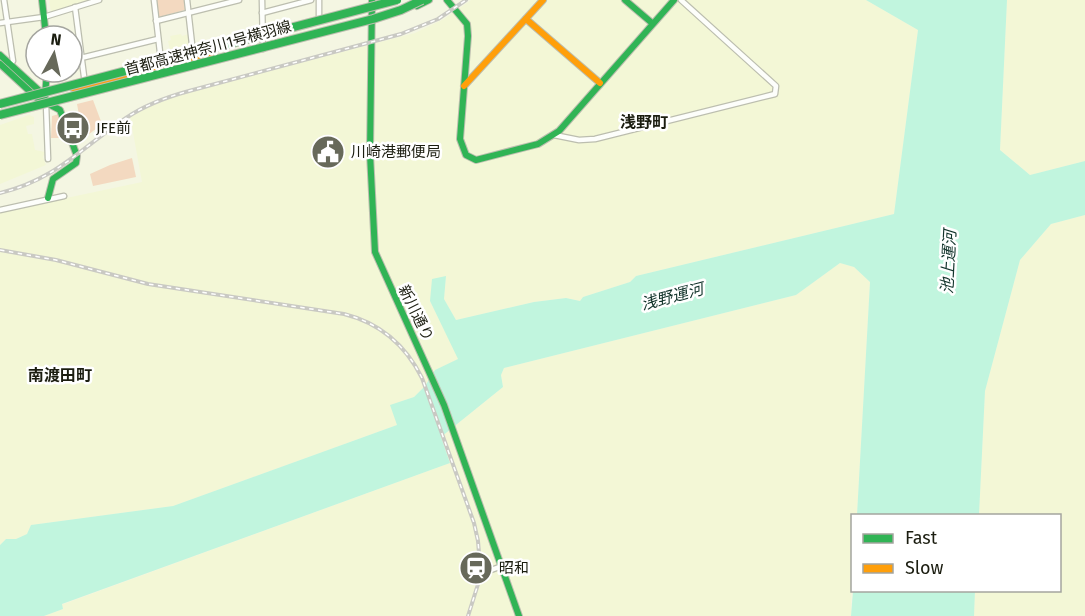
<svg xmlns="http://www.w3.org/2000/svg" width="1085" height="616" viewBox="0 0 1085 616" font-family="'Fira Sans','Noto Sans JP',sans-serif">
	<rect width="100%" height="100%" fill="#f4f6e2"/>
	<!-- built -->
	<g fill="#f3f7d6">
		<polygon points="49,0 92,0 51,12"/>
		<polygon points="471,0 866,0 918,30 894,214 636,276 630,282 583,297 580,301 566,298 534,302 456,320 444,299 446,276 430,301 459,359 435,370 425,386 414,397 391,405 397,425 173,506 31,525 27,534 16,539 6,539 0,545 0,212 142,182 130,116 151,106 178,95 415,33 444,19"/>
		<polygon points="1007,0 1085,0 1085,161 1030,175 1000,150"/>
		<polygon points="181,34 182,36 189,34 189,49 171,54 168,41 171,40 170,36"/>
		<polygon points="29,115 34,117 34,124 26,126 28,134 32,134 35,150 45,152 43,157 46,165 0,184 0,125"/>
		<polygon points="1085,215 1085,616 974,616 975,591 1060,590 1060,516 979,515 985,391 1020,260 1051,224"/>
		<polygon points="840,263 854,267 870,282 857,515 852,516 851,616 44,616 63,609 61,605 450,463 441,437 503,387 501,375 504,368 796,295"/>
	</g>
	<!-- green -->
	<g fill="#f3d9c0">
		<polygon points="155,0 184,0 185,10 159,17 157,15"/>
		<polygon points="93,100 102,124 88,135 81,126 77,104"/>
		<polygon points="59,114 68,138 51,138 52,116"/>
		<polygon points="132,158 136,177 93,186 90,174 110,165"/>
	</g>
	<!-- water -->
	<g fill="#c1f5de">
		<polygon points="866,0 1007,0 1000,150 1030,175 1085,161 1085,215 1051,224 1020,260 985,391 979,515 857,515 870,282 854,267 840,263 796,295 504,368 501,375 503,387 441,437 450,463 62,604 63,609 44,616 0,616 0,545 6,539 16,539 27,534 31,525 173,506 397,425 390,405 414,397 425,386 435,370 458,359 430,301 432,279 446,276 444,299 456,320 534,302 566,298 580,301 583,297 630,282 636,276 894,214 918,30"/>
		<polygon points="853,591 975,591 974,616 851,616"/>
	</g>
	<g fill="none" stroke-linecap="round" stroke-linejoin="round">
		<!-- street casing -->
		<g stroke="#bcbeaf" stroke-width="7">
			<g id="street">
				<polyline points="4,0 13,61 10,65"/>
				<polyline points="154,0 161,61"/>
				<polyline points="187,0 193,53"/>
				<polyline points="262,0 263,49"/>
				<polyline points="75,7 85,84"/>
				<polyline points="262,13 311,0"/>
				<polyline points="319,19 319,0"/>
				<polyline points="156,21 239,0"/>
				<polyline points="0,23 44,17 99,0"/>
				<polyline points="81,58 158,39"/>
				<polyline points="46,104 48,159"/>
				<polyline points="554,135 579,140 595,139 775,94 776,86 681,0"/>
				<polyline points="0,210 64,196"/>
				<polyline points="472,577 502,566"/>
			</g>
		</g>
		<!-- fast casing -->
		<g stroke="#bcbeaf" stroke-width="8">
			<g id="fast">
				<polyline points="42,0 46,36"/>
				<polyline points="372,0 370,154 375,252 444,405 519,616"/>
				<polyline points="447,0 467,24 468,36 460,139 466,155 476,160 538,144 559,131 674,0"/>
				<polyline points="625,0 652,23"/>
				<polyline points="417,6 429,0"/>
				<polyline points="0,55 45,96"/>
				<polyline points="0,64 37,98 60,110 77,156 76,163 53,179 48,198"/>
				<polyline points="45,95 47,72"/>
			</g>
		</g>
		<!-- slow casing -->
		<g stroke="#bcbeaf" stroke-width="8">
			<g id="slow">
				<polyline points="526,19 600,83"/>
				<polyline points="464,86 543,0"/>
				<polyline points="73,88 138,75 213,54"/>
			</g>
		</g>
		<!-- street -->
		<use href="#street" stroke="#fdfefb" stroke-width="4.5"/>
		<!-- fast -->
		<use href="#fast" stroke="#30b455" stroke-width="6"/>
		<!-- slow -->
		<use href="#slow" stroke="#ff9f0a" stroke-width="6"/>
		<!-- rail casing -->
		<g stroke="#c9c9c3" stroke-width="4">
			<g id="rail">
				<path d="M0 193C55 180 81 148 126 118 145 105 167 97 189 91L401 34 438 19 466 0"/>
				<path d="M0 250 56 260 148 284 344 314C380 323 406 346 422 378L474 523 478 541 480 565 479 581 468 616"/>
			</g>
		</g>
		<!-- rail -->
		<use href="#rail" stroke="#fff" stroke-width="1.5" stroke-dasharray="4.5" stroke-linecap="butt"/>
		<!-- fast-bridge casing -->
		<g stroke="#bcbeaf" stroke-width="10" stroke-linecap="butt">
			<g id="fast-bridge">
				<polyline points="0,104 397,0"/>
				<polyline points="0,115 373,19 401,10 422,0"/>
			</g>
		</g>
		<!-- fast-bridge -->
		<use href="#fast-bridge" stroke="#30b455" stroke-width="8"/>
	</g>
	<!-- icons -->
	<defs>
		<g id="bus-disc" transform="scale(1.725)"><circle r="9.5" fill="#67695a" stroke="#fff"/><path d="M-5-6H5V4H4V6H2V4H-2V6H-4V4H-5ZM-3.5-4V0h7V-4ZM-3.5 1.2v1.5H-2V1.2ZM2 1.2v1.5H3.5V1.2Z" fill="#fff"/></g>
		<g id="civic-disc" transform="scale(1.725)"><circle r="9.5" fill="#67695a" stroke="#fff"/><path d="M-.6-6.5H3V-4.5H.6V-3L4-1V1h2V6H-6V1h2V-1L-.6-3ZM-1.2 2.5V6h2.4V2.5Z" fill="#fff"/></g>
		<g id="station-disc" transform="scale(1.725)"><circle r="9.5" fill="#67695a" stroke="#fff"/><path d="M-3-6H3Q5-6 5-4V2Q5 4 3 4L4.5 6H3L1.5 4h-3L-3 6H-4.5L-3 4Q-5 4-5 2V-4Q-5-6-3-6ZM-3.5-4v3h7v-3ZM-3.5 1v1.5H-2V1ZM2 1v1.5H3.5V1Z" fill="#fff"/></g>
	</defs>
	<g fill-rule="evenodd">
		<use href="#bus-disc" x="73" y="128"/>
		<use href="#civic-disc" x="328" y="152"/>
		<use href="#station-disc" x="476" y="568"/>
	</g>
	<g text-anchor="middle" stroke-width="5" stroke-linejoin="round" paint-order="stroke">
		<!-- street labels -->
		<g font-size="15" fill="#1b1d10" stroke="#fff">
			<text transform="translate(208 48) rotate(-15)" y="5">首都高速神奈川1号横羽線</text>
			<text transform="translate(416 313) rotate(64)" y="5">新川通り</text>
		</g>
		<!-- poi labels -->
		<g font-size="15" fill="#1b1d10" stroke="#fff" text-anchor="start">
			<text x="96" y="133">JFE前</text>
			<text x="351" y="157">川崎港郵便局</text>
			<text x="499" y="573">昭和</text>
		</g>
		<!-- neighbourhood labels -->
		<g font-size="16" font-weight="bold" fill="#1b1d10" stroke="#fff">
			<text x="644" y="128">浅野町</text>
			<text x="60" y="381">南渡田町</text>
		</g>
		<!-- water labels -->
		<g font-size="16" font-style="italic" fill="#11332a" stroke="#fff">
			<text transform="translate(948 262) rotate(-87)" y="6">池上運河</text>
			<text transform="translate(672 296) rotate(-15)" y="6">浅野運河</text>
		</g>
	</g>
	<!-- legend -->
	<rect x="851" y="514" width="210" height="78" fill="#ffffff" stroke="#a4a59f" stroke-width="1.5"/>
	<rect x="863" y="534" width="30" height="9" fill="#30b455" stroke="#a4a59f" stroke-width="1.5"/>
	<text x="905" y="544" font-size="18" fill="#1b1d10">Fast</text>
	<rect x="863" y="564" width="30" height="9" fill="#ff9f0a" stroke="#a4a59f" stroke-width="1.5"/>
	<text x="905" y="574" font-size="18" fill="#1b1d10">Slow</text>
	<!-- north arrow -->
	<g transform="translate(54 54) rotate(8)"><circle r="28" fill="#ffffff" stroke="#a4a59f" stroke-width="1.5"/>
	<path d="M0-4.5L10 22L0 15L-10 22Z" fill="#67695a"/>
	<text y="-9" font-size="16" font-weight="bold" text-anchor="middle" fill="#1b1d10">N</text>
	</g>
</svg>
